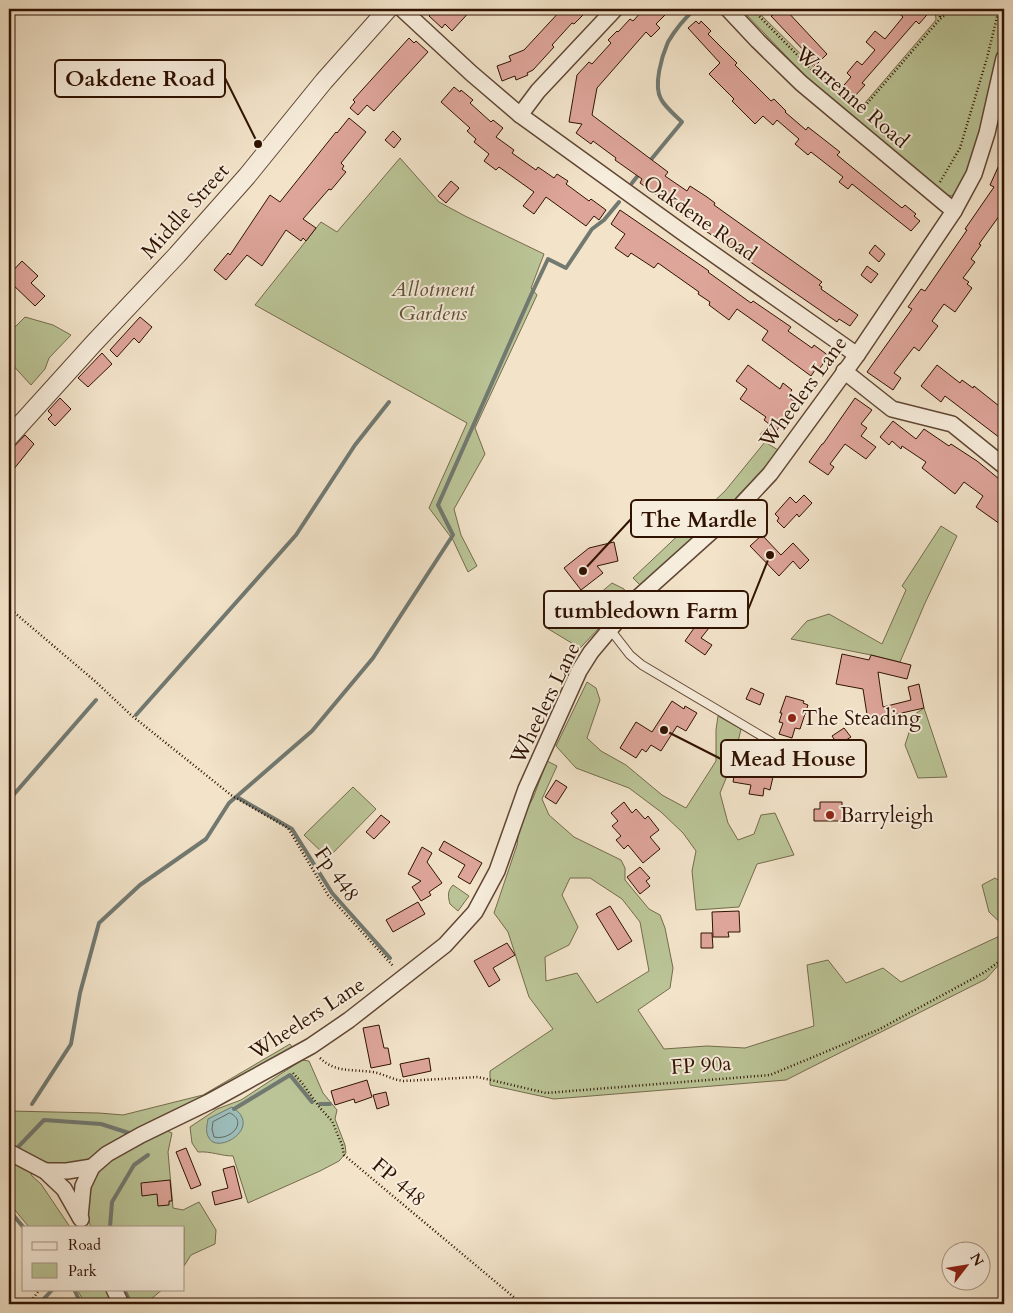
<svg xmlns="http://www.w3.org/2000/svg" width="1013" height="1313" viewBox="0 0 1013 1313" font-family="Cardo,serif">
	<rect width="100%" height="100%" fill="#f2e3c9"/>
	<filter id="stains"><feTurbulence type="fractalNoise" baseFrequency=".004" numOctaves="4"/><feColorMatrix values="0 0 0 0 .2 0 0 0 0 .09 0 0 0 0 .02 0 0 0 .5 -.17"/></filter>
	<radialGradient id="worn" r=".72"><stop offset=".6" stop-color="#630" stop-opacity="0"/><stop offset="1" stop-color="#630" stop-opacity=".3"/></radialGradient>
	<!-- green -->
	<g fill="#bac496" stroke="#756b4c" fill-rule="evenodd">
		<polygon points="741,9 755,9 829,82 828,84 858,111 936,20 935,9 1004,9 1004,40 989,103 969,170 958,192 951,196 941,193 814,85"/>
		<polygon points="400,158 439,202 465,216 544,254 531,288 537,295 475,428 485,454 454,509 461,535 477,566 468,572 453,540 429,508 467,423 255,305 321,222 337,232"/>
		<polygon points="25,317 53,325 71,335 49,358 45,369 31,385 9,361 9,333"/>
		<polygon points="765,442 778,450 738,501 647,582 640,585 633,578 725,491"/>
		<polygon points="941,526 957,536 925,603 900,662 871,655 791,639 807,621 829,614 882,644 906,590 902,586"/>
		<polygon points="612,583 624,589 629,597 580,648 545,627 572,617"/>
		<polygon points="587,682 596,688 600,700 587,738 601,751 626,765 662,795 686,808 716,761 716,730 718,716 741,729 734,759 720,793 728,823 738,840 754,834 761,815 775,813 794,855 757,864 739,907 696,910 692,871 696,851 683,833 661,812 629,788 576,768 556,746"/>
		<polygon points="924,708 947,777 918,778 905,745 915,714"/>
		<path d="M547 761 557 766 542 799 549 815 574 837 621 860 625 868V880L649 909 660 915 665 928 673 968 670 988 638 1010 664 1049 707 1046 745 1048 814 1026 807 965 828 960 846 983 883 968 901 982 1004 934V959L986 979 786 1080 554 1099 490 1085V1071L553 1029 529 997 508 932 494 913 517 845 520 822 533 798ZM570 878H590L622 899 640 922 649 971 597 1003 577 973 546 981 545 957 569 945 578 927 562 895Z"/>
		<polygon points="353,787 376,809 328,858 304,835"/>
		<polygon points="995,878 1004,884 1004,926 989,912 982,885"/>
		<path d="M453 885 469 896 458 911 450 904C448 897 447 891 453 885Z"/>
		<path d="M290 1044 294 1050 95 1157C58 1172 43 1162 9 1146V1111L99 1113 123 1115 203 1095Z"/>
		<path d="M302 1060 309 1061 323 1093 337 1110 335 1119 345 1145 346 1153 339 1161 320 1171 248 1203 233 1156C221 1156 211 1151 198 1152L192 1143 190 1127 217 1109 241 1100Z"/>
		<path d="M165 1130 172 1133 168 1152 173 1208 183 1210 199 1202 216 1230 215 1244 191 1255 184 1266V1227H91C86 1215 86 1204 90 1193 91 1188 92 1182 95 1178 109 1154 141 1142 165 1130Z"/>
		<polygon points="9,1160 28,1167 32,1176 41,1184 70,1227 29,1227 9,1203"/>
		<polygon points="77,1289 107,1289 115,1304 85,1304"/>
		<polygon points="120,1289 163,1289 151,1299 152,1304 127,1304"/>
	</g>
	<!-- water -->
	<path fill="#9cbdbb" stroke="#717971" d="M232 1107C264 1127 218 1155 209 1138 205 1132 207 1125 208 1119Z"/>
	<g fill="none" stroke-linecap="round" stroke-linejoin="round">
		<!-- shore -->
		<path stroke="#66685e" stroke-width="1" d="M230 1113C249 1122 230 1141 214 1137L212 1129 213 1122Z"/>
		<!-- stream -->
		<g stroke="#717971" stroke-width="4">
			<path d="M649 162 682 122C675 115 665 107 661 99 653 85 662 56 668 42 675 30 685 18 695 9"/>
			<polyline points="632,183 640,173"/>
			<polyline points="136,715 296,535 355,445 389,402"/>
			<polyline points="237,797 292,829 332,893 390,958"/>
			<polyline points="9,800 96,700"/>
			<polyline points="32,1104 71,1044 80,993 99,923 140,885 206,839 229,803 312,731 373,658 453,535 438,505 531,295 548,259 566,268 592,229 604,220 619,202"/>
			<polyline points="320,1104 330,1104"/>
			<polyline points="234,1109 290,1075 312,1102"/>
			<polyline points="18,1147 44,1120 101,1124 129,1133"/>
			<polyline points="9,1210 24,1228"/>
			<polyline points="110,1227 112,1202 134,1165 148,1155"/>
			<polyline points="74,1289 81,1304"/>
			<polyline points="124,1289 131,1304"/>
			<polyline points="39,1304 53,1289"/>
		</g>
	</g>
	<!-- building -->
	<g fill="#dea59a" stroke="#301202">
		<polygon points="435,9 472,9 452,31 445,24 442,28 429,16"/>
		<polygon points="562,9 576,9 583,15 574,24 572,23 552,45 554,47 533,70 527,73 528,75 516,80 515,76 502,81 497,66 511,61 509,56 524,50"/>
		<polygon points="644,9 671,9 656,24 660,28 651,37 646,32 597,88 592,115 668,172 665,176 687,191 690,186 707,197 715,203 714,205 822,282 819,285 822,287 821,289 858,315 850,326 839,319 837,322 674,209 675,208 640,183 642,179 615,160 616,158 593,141 591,144 576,133 582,124 569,122 577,75 589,62 592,64 611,43 608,40 617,31 618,32 630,19 633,21"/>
		<polygon points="767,9 785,9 827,54 815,66 807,57 808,55 771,16 773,15"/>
		<polygon points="894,9 932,9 919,24 916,21 862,83 865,85 854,97 851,95 847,100 838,92 851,77 847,73 857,61 862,65 875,50 866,42 875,31 885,39 903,17"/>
		<polygon points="696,21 699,24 701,21 711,31 708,34 737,63 735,65 771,101 774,99 786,111 785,112 806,130 808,127 840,152 837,155 902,208 905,205 916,214 914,216 920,221 911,231 852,184 848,189 839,182 843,177 811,152 808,155 795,144 799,139 777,120 773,125 763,116 755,124 732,101 734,99 709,74 720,63 688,28"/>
		<polygon points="409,38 414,43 416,41 428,52 374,111 367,105 358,115 350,108 355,102 353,100"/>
		<polygon points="454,87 460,92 461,90 473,100 470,103 491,122 493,120 503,128 496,137 514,150 512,153 536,170 538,167 554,178 557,174 568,181 566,184 589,201 591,199 606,210 599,220 594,216 586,226 546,197 534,214 523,206 534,192 499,167 496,170 484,161 489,154 474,142 476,139 467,131 470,128 441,102"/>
		<polygon points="349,118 366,132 341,163 344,166 342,169 346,172 331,190 329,189 303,219 316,228 306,241 303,238 301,241 286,230 262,266 247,255 226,280 214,270 228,253 230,255 270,195 280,202 336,132 337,133"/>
		<polygon points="393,131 401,139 394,148 385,140"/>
		<polygon points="1004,154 1004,201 999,210 1002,212 979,244 981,245 971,259 975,262 963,278 969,282 967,284 972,288 955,312 944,304 932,321 938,326 919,351 914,347 894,373 901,378 893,390 867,372 912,309 908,307 921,289 925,291 967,230 965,229 994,187 990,185"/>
		<polygon points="451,181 459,188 446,203 438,196"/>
		<polygon points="620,210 709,271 708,272 751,303 753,301 791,327 788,331 812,348 814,345 829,356 817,372 815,370 811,376 762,340 768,331 737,309 729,320 709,305 710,302 698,294 699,292 658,263 654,268 631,253 628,257 615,248 625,234 611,224"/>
		<polygon points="875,245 885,254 879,262 869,253"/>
		<polygon points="22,261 38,276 31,283 45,296 35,306 9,281 9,275"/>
		<polygon points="867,266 878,274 871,283 861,275"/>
		<polygon points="140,317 152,327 139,343 134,338 117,357 110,350"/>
		<polygon points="102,353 112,364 88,387 78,378"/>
		<polygon points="748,365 780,389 783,383 792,390 787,396 796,402 769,442 760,435 769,424 764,420 766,417 740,399 747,389 736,381"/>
		<polygon points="937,365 960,383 962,380 973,388 974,386 1004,410 1004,441 945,396 941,402 921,386"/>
		<polygon points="60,398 71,409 55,426 48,419 52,415 48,411"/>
		<polygon points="855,398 872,410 861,424 867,428 861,436 876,447 866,459 845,444 830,464 834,467 828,475 809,462 822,444 823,444"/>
		<polygon points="893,421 916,439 924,429 949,446 951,444 977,461 1004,483 1004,517 1000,524 976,507 983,496 964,482 955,494 922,468 926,462 902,446 901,449 892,441 889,445 880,437"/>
		<polygon points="25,435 34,444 9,475 9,452"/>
		<polygon points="804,495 812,503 799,517 797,514 784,528 777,521 779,518 775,514 790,497 796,503"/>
		<polygon points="762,535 781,555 793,543 809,560 800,569 793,561 779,576 750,546"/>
		<polygon points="614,542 618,561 597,566 603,573 581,590 564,568 589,548"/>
		<polygon points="699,621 709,628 701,638 712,645 705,655 685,641"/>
		<polygon points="842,654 869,660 871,655 911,665 907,679 878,672 883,707 911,700 908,687 919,684 924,708 884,717 885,719 868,721 863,689 836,684"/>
		<polygon points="751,688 764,694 760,705 746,699"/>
		<polygon points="786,696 804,701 803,703 808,705 800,729 795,728 792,738 779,734 783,723 779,722 782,713 780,713"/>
		<polygon points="672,701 684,709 685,706 697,713 686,731 677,726 661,751 651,745 646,752 642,749 636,758 620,748 636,722 652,732"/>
		<polygon points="844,728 851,737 838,745 832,736"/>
		<polygon points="741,763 753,765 752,773 773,777 770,790 764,788 763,796 749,794 751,785 733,782 735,771 740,772"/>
		<polygon points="556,780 567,787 556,804 545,797"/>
		<polygon points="624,802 632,813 636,809 645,819 648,816 659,830 650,837 660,849 643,863 628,845 624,849 616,840 621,836 612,826 618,821 611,813"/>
		<polygon points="820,802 842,802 842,807 846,807 846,821 814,821 814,809 820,809"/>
		<polygon points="381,815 390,822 374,839 366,832"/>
		<polygon points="444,841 482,863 470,884 458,877 465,865 439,850"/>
		<polygon points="422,847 432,853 427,862 442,883 429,892 431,895 421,901 412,887 421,881 408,874"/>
		<polygon points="640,867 650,878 646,881 650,886 640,894 627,877"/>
		<polygon points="418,902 425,914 393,932 386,920"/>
		<polygon points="610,906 632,941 618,950 596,914"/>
		<polygon points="739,911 740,932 728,932 729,937 713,937 712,912"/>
		<polygon points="701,933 712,933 713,948 701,948"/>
		<polygon points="507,943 515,955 493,968 500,980 489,987 474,961"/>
		<polygon points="379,1025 384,1048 388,1048 391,1064 371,1068 363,1028"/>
		<polygon points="429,1058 431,1071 403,1077 400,1064"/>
		<polygon points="367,1080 372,1097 355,1103 354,1099 335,1105 331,1091"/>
		<polygon points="386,1092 389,1105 377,1109 373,1095"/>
		<polygon points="186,1148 201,1185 191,1189 176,1152"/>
		<polygon points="234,1166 242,1198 215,1205 212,1192 228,1188 223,1169"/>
		<polygon points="170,1180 172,1201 169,1201 169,1205 158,1206 157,1194 142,1196 141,1183"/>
	</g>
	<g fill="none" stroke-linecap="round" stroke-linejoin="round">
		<!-- service casing -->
		<g stroke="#604634" stroke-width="10">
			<polyline id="service" points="609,628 630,655 642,665 775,744 796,753 832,754"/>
		</g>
		<!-- minor casing -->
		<g stroke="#604634" stroke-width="18">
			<g id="minor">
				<polyline points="402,9 471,73 520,115 682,232 857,355"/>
				<polyline points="728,9 758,41 801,83 954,211"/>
				<polyline points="520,115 538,91 615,9"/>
				<polyline points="844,371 892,409 952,424 1004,466"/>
				<polyline points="9,1152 45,1171 64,1189 81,1219"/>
				<polyline points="45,1171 67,1171 92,1167"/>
				<polyline points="80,1217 83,1186 92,1167 107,1154 141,1135 209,1102 311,1046 349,1020 445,945 475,912 497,871 526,789 579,671 591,652 633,602 741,505 770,474 857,355 954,211 974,174 987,133 1004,58"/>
				<polyline points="114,1289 121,1304"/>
			</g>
		</g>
		<!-- tertiary casing -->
		<g stroke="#604634" stroke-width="20">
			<polyline id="tertiary" points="9,437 94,343 177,255 247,176 324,81 388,9"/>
		</g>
		<!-- path -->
		<g stroke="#301202" stroke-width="2.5" stroke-dasharray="1 2.5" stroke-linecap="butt">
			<polyline points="752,9 811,69 814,75"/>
			<polyline points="940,9 940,19"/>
			<polyline points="858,114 940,19 953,9"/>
			<polyline points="940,182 960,148 987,58 999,9"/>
			<polyline points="9,608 96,682 131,715 231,795 288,828 328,895 394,967"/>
			<path d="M320 1058C336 1073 352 1069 373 1072 384 1074 393 1080 404 1081L478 1077 546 1093 770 1075 878 1030 985 972 1004 958"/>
			<polyline points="293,1073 302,1083 320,1108 332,1121 342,1145 344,1155 522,1304"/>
			<polyline points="29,1304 40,1289"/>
		</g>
		<!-- service -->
		<use href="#service" stroke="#f7eddc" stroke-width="8"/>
		<!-- minor -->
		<use href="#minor" stroke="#f7eddc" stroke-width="15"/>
		<!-- tertiary -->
		<use href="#tertiary" stroke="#f7eddc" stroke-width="18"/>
	</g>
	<!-- markers -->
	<g fill="#8f2418" stroke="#f7eddc" stroke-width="2">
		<circle cx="792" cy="718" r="5"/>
		<circle cx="830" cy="815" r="5"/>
	</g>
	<g text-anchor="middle" stroke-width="4" stroke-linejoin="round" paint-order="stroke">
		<!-- street labels -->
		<g font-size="21" fill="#301202" stroke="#f7eddc">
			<text transform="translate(852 97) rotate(41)" y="7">Warrenne Road</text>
			<text transform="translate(185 211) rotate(-48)" y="7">Middle Street</text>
			<text transform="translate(700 218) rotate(35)" y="7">Oakdene Road</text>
			<text transform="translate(803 392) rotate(-54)" y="7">Wheelers Lane</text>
			<text transform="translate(545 703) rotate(-64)" y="7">Wheelers Lane</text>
			<text transform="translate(337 874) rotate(55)" y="7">Fp 448</text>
			<text transform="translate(307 1018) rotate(-33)" y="7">Wheelers Lane</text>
			<text transform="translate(701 1065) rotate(-4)" y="7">FP 90a</text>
			<text transform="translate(399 1182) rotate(40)" y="7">FP 448</text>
		</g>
		<!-- park labels -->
		<g font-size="21" font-style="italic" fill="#605036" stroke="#f7eddc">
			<text x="433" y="296">Allotment<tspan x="433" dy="24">Gardens</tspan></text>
		</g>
		<!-- poi labels -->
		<g font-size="21" fill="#301202" stroke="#f7eddc" text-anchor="start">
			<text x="802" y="725">The Steading</text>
			<text x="840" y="822">Barryleigh</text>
		</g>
	</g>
	<!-- callouts -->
	<path fill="none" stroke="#301202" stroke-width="2" d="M258 144L225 78M583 571L631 519M770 555L748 610M664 730L721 759"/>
	<g fill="#301202" stroke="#f7eddc" stroke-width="2">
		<circle cx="258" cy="144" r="5"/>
		<circle cx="583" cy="571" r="5"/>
		<circle cx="770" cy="555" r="5"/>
		<circle cx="664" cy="730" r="5"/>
	</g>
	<g fill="#f7eddc" stroke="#301202" stroke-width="2">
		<rect x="55" y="60" width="170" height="37" rx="5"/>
		<rect x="631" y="500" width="136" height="37" rx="5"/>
		<rect x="544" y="591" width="204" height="37" rx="5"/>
		<rect x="721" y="740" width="145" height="37" rx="5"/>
	</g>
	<g font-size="22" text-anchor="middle" font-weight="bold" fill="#301202">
		<text x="140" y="86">Oakdene Road</text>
		<text x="699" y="527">The Mardle</text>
		<text x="646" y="618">tumbledown Farm</text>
		<text x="793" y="766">Mead House</text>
	</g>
	<!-- margin -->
	<rect width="1013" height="1313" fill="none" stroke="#f2e3c9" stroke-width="30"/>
	<rect x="10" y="10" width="993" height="1293" fill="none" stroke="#301202" stroke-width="2.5"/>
	<rect x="15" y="15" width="983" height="1283" fill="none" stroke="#301202"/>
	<!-- legend -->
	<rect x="22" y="1226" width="162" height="65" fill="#f7eddc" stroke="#a79585"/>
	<rect x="32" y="1242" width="25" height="8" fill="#f7eddc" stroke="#a79585"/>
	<text x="68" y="1250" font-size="15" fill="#301202">Road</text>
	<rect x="32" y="1263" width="25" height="15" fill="#bac496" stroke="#a79585"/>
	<text x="68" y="1276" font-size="15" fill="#301202">Park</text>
	<!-- north arrow -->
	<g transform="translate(966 1266) rotate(59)"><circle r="24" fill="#f7eddc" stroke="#a79585"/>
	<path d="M0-4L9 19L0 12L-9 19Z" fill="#8f2418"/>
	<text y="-8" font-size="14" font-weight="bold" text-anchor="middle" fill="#301202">N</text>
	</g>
	<rect width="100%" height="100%" filter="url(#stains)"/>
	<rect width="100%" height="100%" fill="url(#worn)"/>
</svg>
